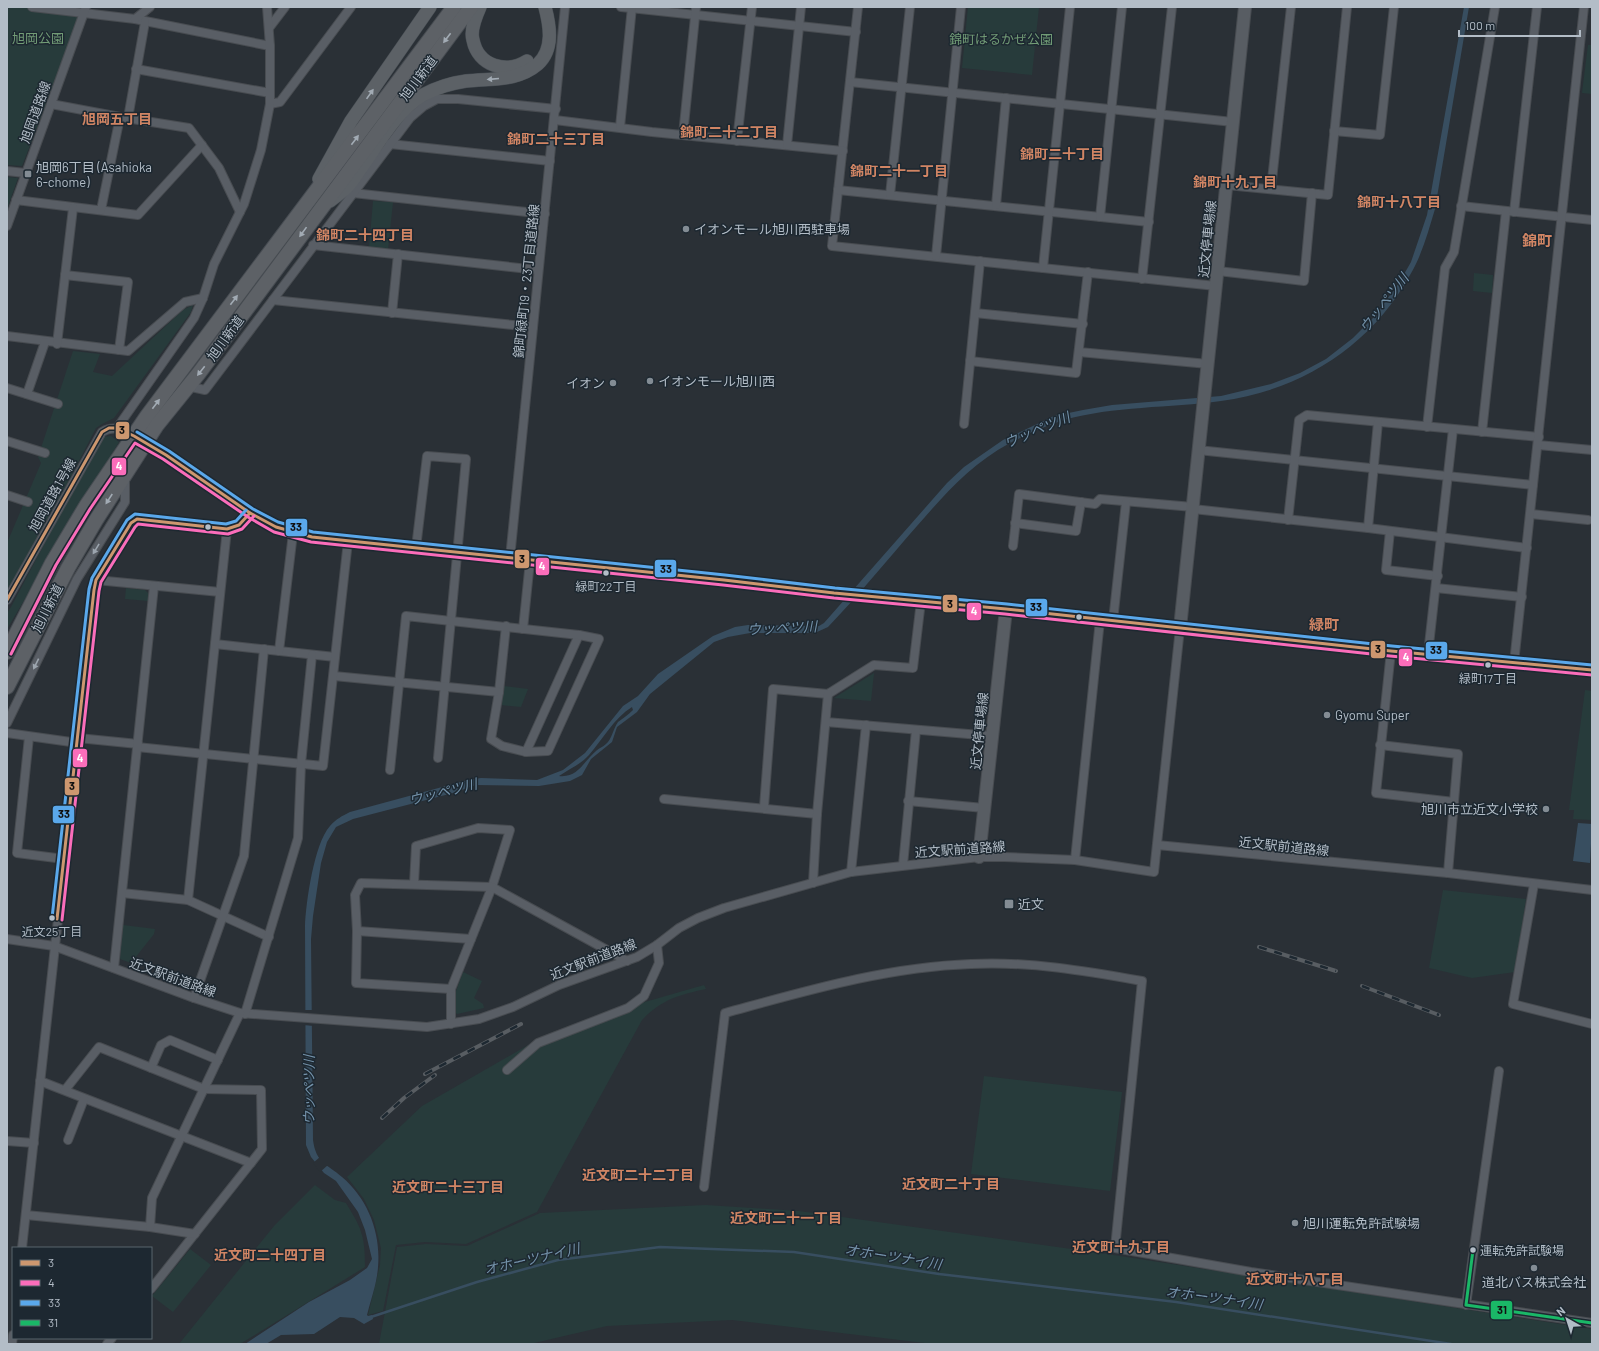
<svg xmlns="http://www.w3.org/2000/svg" width="1599" height="1351" viewBox="0 0 1599 1351" font-family="Barlow,'Noto Sans JP',sans-serif">
	<rect width="100%" height="100%" fill="#2a3036"/>
	<!-- green -->
	<g fill="#273b3b">
		<polygon points="7,7 36,7 82,12 22,166 7,165"/>
		<polygon points="968,7 1039,7 1032,75 962,68"/>
		<polygon points="1588,45 1592,45 1592,94 1582,93"/>
		<polygon points="7,177 18,178 7,209"/>
		<polygon points="373,201 393,202 388,250 369,248"/>
		<polygon points="1474,273 1493,275 1492,293 1473,291"/>
		<polygon points="193,305 191,312 114,418 102,424 96,428 7,600 7,543 41,463 38,457 73,351 100,354 93,372 112,376 183,310"/>
		<polygon points="111,436 119,442 7,629 7,613 11,607 101,437"/>
		<polygon points="126,588 145,590 149,594 148,601 125,599"/>
		<polygon points="874,673 871,701 834,698"/>
		<polygon points="503,686 528,689 521,707 501,705"/>
		<polygon points="1585,690 1592,691 1592,820 1573,819 1574,810 1569,810"/>
		<polygon points="1443,890 1526,899 1515,972 1472,978 1429,968"/>
		<polygon points="123,925 155,929 154,934 131,963 120,959"/>
		<polygon points="463,972 482,981 474,998 483,1004 484,1008 457,1014 455,1012 456,991"/>
		<path d="M704 985 706 989C679 995 662 999 642 1020L537 1212 466 1244 425 1242 396 1245 383 1311 368 1315 380 1265 381 1248 374 1220 364 1199 347 1177 422 1106 530 1044 596 1016Z"/>
		<polygon points="984,1076 1122,1092 1110,1191 971,1174"/>
		<path d="M315 1185 335 1200 346 1203C362 1229 365 1236 365 1267L240 1344H179L274 1226Z"/>
		<polygon points="706,1205 799,1211 1107,1254 1592,1329 1592,1344 933,1344 732,1320 607,1326 530,1344 379,1344 397,1247 426,1244 467,1246 540,1213"/>
		<polygon points="190,1249 211,1265 173,1312 152,1296"/>
	</g>
	<!-- water -->
	<g fill="#384e60" fill-rule="evenodd">
		<path d="M1464 7H1469L1435 209C1428 232 1422 255 1410 275 1370 347 1301 390 1221 401 1170 408 1113 406 1064 420 1045 426 1027 434 1010 443 971 464 945 494 917 526 887 560 859 595 828 627L817 632 805 633H750L728 637 714 642 650 694 637 712 617 727 612 742 591 759 582 775 570 781 539 786 476 785 453 793 353 819 336 827 327 842 321 863 313 916 311 939 313 1140C316 1163 327 1164 342 1177 368 1199 381 1233 378 1267 377 1283 371 1299 367 1315L368 1316 372 1315 373 1319 364 1324 354 1318 340 1317 314 1334 281 1335 266 1344H245L309 1302 350 1280 367 1268 372 1259 365 1230 358 1212 336 1181 324 1173 311 1157 306 1145 305 926C306 902 314 844 330 826 336 819 342 816 350 812L468 780 481 778 537 780 563 770 585 753 623 706 638 696 658 674 713 636 735 627 748 625 819 626 824 623 947 483 964 467 1003 440 1054 416 1083 410 1112 405 1221 396 1271 384 1300 373 1326 359 1353 338 1373 318 1399 283 1411 262 1427 215ZM632 707 633 710C628 715 623 718 618 722 613 729 612 739 606 744 603 747 599 748 596 751 583 762 578 778 559 776 569 769 580 765 589 755 603 739 614 718 632 707Z"/>
		<polygon points="1578,823 1592,824 1590,863 1573,861"/>
	</g>
	<!-- pier -->
	<g fill="#2a3036">
		<polygon points="303,1010 314,1010 314,1026 303,1025"/>
		<polygon points="320,1157 328,1165 320,1172 313,1163"/>
	</g>
	<g fill="none" stroke-linecap="round" stroke-linejoin="round">
		<!-- stream -->
		<polyline stroke="#384e60" stroke-width="2.5" points="371,1317 477,1282 558,1260 660,1247 794,1252 939,1274 1176,1302 1451,1344"/>
		<!-- minor casing -->
		<g stroke="#484c51" stroke-width="10">
			<g id="minor">
				<polyline points="32,7 135,19 270,46"/>
				<polyline points="621,7 856,32"/>
				<polyline points="858,7 832,246 1216,286"/>
				<polyline points="135,19 150,7"/>
				<polyline points="269,28 285,7"/>
				<polyline points="136,69 270,93"/>
				<polyline points="850,82 1233,122"/>
				<polyline points="51,104 120,117 189,128 219,168 240,212"/>
				<polyline points="270,104 280,102 351,7"/>
				<polyline points="128,118 145,22"/>
				<polyline points="555,120 652,132 843,151"/>
				<polyline points="620,127 632,7"/>
				<polyline points="1334,131 1380,135 1394,7"/>
				<polyline points="683,135 696,7"/>
				<polyline points="737,141 752,7"/>
				<polyline points="390,144 550,161"/>
				<polyline points="787,145 801,7"/>
				<polyline points="7,171 25,173"/>
				<polyline points="1227,185 1328,195 1347,7"/>
				<polyline points="1271,189 1291,7"/>
				<polyline points="838,190 1149,222"/>
				<polyline points="353,193 545,214"/>
				<polyline points="890,195 910,7"/>
				<polyline points="16,200 138,215 202,145"/>
				<polyline points="996,205 1006,98"/>
				<polyline points="1461,206 1592,220"/>
				<polyline points="101,210 120,117"/>
				<polyline points="1514,212 1537,7"/>
				<polyline points="1100,217 1122,7"/>
				<polyline points="7,226 86,7"/>
				<polyline points="313,245 538,270"/>
				<polyline points="936,256 961,7"/>
				<polyline points="1043,268 1070,7"/>
				<polyline points="1218,271 1304,281 1312,193"/>
				<polyline points="65,275 128,282 119,350"/>
				<polyline points="1142,279 1172,7"/>
				<polyline points="273,300 533,327"/>
				<polyline points="392,313 398,254"/>
				<polyline points="975,313 1083,324"/>
				<polyline points="7,336 128,351 185,302 203,298"/>
				<polyline points="57,344 73,208"/>
				<polyline points="1079,352 1208,364"/>
				<polyline points="970,361 1076,373 1088,272"/>
				<polyline points="187,386 205,390 410,118 424,106 437,99 458,99 556,109"/>
				<polyline points="7,388 58,404"/>
				<polyline points="27,394 45,342"/>
				<polyline points="964,424 980,261"/>
				<polyline points="1427,427 1445,268 1454,252 1495,7"/>
				<polyline points="117,428 194,318 203,298 214,264 244,204 261,150 270,104 270,46 267,7"/>
				<polyline points="1482,432 1506,211"/>
				<polyline points="7,441 45,453"/>
				<polyline points="1538,445 1592,450"/>
				<polyline points="1198,450 1533,485"/>
				<polyline points="7,495 28,502"/>
				<polyline points="1193,509 1368,528 1527,548"/>
				<polyline points="1531,514 1588,520"/>
				<polyline points="1288,520 1299,420 1307,415 1539,437"/>
				<polyline points="1015,523 1076,531 1081,502"/>
				<polyline points="1368,528 1378,422"/>
				<polyline points="1390,531 1386,570 1438,576"/>
				<polyline points="1013,546 1019,494 1095,504 1100,499 1193,507"/>
				<polyline points="416,548 427,456 466,459 438,758"/>
				<polyline points="510,558 565,7"/>
				<polyline points="96,580 220,592"/>
				<polyline points="1436,588 1522,597"/>
				<path d="M7 600 102 432C114 425 122 430 134 436"/>
				<polyline points="1113,621 1126,502"/>
				<polyline points="506,626 499,692 491,739 502,746 526,752 579,635"/>
				<polyline points="523,629 530,561"/>
				<polyline points="215,644 335,657"/>
				<polyline points="279,651 293,533"/>
				<polyline points="1391,651 1376,793 1454,802"/>
				<polyline points="1428,654 1453,429"/>
				<polyline points="1514,663 1584,7"/>
				<polyline points="334,676 499,692"/>
				<polyline points="826,722 992,736"/>
				<polyline points="7,723 77,579 125,502 125,478"/>
				<polyline points="7,733 78,743"/>
				<polyline points="29,737 17,853 64,859"/>
				<polyline points="78,738 138,744"/>
				<polyline points="1380,745 1458,754 1448,873"/>
				<polyline points="137,747 323,766 348,541"/>
				<polyline points="390,770 406,616 579,635 599,639 548,751 526,752"/>
				<polyline points="664,799 817,814"/>
				<polyline points="908,801 984,808"/>
				<polyline points="764,807 773,689 828,694 874,665 913,668 921,601"/>
				<polyline points="1157,845 1448,873 1592,890"/>
				<polyline points="1075,860 1100,620"/>
				<polyline points="903,865 916,730"/>
				<polyline points="851,872 866,725"/>
				<polyline points="813,883 817,814 828,694"/>
				<polyline points="414,884 416,846 478,828 510,830 492,887 451,989 451,1024"/>
				<polyline points="1534,884 1513,1004 1592,1024"/>
				<polyline points="122,893 188,900 269,937"/>
				<polyline points="188,900 227,529"/>
				<polyline points="357,931 471,939"/>
				<polyline points="7,939 54,946 194,998 240,1013 427,1027 479,1019 513,1007 559,985 637,957 657,945 679,928 698,918 724,908 851,872 979,857 1004,857 1075,860 1154,872 1180,628"/>
				<polyline points="114,968 154,586"/>
				<polyline points="451,989 356,983 357,931 355,895 361,883 492,887 627,961"/>
				<polyline points="194,998 244,856 264,649"/>
				<polyline points="245,1014 298,838 301,764 312,655"/>
				<polyline points="151,1068 161,1045 170,1040 218,1060"/>
				<polyline points="507,1070 538,1043 628,1008 644,996 659,963 657,945"/>
				<polyline points="40,1081 251,1163"/>
				<polyline points="65,1090 99,1047 204,1089 261,1090 262,1149 151,1289"/>
				<polyline points="68,1140 84,1099"/>
				<polyline points="7,1141 34,1143"/>
				<path d="M704 1187 725 1013C806 991 886 967 971 964 1029 961 1086 971 1142 981L1115 1248 1251 1272 1592 1323"/>
				<polyline points="26,1215 150,1227 195,1234"/>
				<polyline points="150,1227 152,1198 240,1013"/>
				<polyline points="22,1248 94,590 96,580 131,523 137,519 227,529 239,525 250,513"/>
				<polyline points="1466,1305 1499,1071"/>
				<polyline points="12,1344 13,1335"/>
				<polyline points="107,1344 112,1338"/>
			</g>
		</g>
		<!-- tertiary casing -->
		<g stroke="#484c51" stroke-width="12">
			<polyline id="tertiary" points="1180,628 1592,670"/>
		</g>
		<!-- secondary casing -->
		<g stroke="#484c51" stroke-width="14">
			<g id="secondary">
				<polyline points="138,438 166,455 250,513 276,527 312,537 1180,628 1245,7"/>
				<polyline points="979,857 1006,609"/>
			</g>
		</g>
		<!-- primary casing -->
		<g stroke="#474d53" stroke-width="14">
			<g id="primary">
				<path d="M480 7C476 16 470 30 473 40 478 66 506 74 527 61"/>
				<polyline points="319,179 351,121 430,7"/>
				<path d="M330 201C335 197 341 193 346 188 352 183 356 175 361 168 379 143 396 111 423 95 436 88 451 83 466 81 491 78 517 82 538 64 554 49 550 26 545 7"/>
			</g>
		</g>
		<!-- trunk casing -->
		<g stroke="#474c52" stroke-width="16">
			<g id="trunk">
				<polyline points="7,652 52,563 86,506 147,416 454,7"/>
				<polyline points="7,687 68,568 96,520 157,425 199,373 471,7"/>
			</g>
		</g>
		<!-- minor -->
		<use href="#minor" stroke="#595e65" stroke-width="8"/>
		<!-- tertiary -->
		<use href="#tertiary" stroke="#595e65" stroke-width="11"/>
		<!-- secondary -->
		<use href="#secondary" stroke="#585d63" stroke-width="12"/>
		<!-- primary -->
		<use href="#primary" stroke="#5c6166" stroke-width="13"/>
		<!-- trunk -->
		<use href="#trunk" stroke="#5d6166" stroke-width="14"/>
		<!-- rail casing -->
		<g stroke="#585d62" stroke-width="4">
			<g id="rail">
				<polyline points="1259,947 1336,971"/>
				<polyline points="1362,986 1439,1015"/>
				<polyline points="425,1074 521,1024"/>
				<polyline points="382,1118 404,1098 435,1075"/>
			</g>
		</g>
		<!-- rail -->
		<use href="#rail" stroke="#1d2831" stroke-width="2.5" stroke-dasharray="8" stroke-linecap="butt"/>
		<!-- bus-1 casing -->
		<g stroke="#1d2831" stroke-width="6">
			<g id="bus-1">
				<polyline points="7,600 102,432 109,428 117,428 134,436 166,455 250,513 276,527 312,537 724,580 834,593 1006,609 1391,651 1592,670"/>
				<polyline points="57,919 94,590 96,580 131,523 137,519 227,529 239,525 250,513"/>
			</g>
		</g>
		<!-- bus-2 casing -->
		<g stroke="#1d2831" stroke-width="6">
			<g id="bus-2">
				<polyline points="11,654 56,565 90,509 135,443 163,459 248,517 274,532 311,542 723,585 834,598 1005,614 1390,656 1592,675"/>
				<polyline points="62,920 99,591 101,582 135,527 138,524 228,534 242,529 254,516"/>
			</g>
		</g>
		<!-- bus-3 casing -->
		<g stroke="#1d2831" stroke-width="6">
			<g id="bus-3">
				<polyline points="137,432 169,451 253,509 278,522 313,532 725,575 835,588 1007,604 1392,646 1592,665"/>
				<polyline points="52,918 89,589 92,578 127,520 135,514 226,524 236,521 246,510"/>
			</g>
		</g>
		<!-- bus-4 casing -->
		<g stroke="#1d2831" stroke-width="6">
			<polyline id="bus-4" points="1473,1250 1466,1305 1592,1323"/>
		</g>
		<!-- bus-1 -->
		<use href="#bus-1" stroke="#cd976f" stroke-width="3"/>
		<!-- bus-2 -->
		<use href="#bus-2" stroke="#fb6dba" stroke-width="3"/>
		<!-- bus-3 -->
		<use href="#bus-3" stroke="#5aa8eb" stroke-width="3"/>
		<!-- bus-4 -->
		<use href="#bus-4" stroke="#1ab867" stroke-width="3"/>
	</g>
	<!-- one-way arrows -->
	<defs><path id="oneway-solid" d="M-6-.8H1V-3.2L6.5 0L1 3.2V.8H-6Z"/></defs>
	<g fill="#a2abb4">
		<use href="#oneway-solid" transform="translate(447 38) rotate(127)"/>
		<use href="#oneway-solid" transform="translate(493 79) rotate(175)"/>
		<use href="#oneway-solid" transform="translate(370 94) rotate(-55)"/>
		<use href="#oneway-solid" transform="translate(355 140) rotate(-53)"/>
		<use href="#oneway-solid" transform="translate(303 232) rotate(126)"/>
		<use href="#oneway-solid" transform="translate(234 300) rotate(-53)"/>
		<use href="#oneway-solid" transform="translate(201 371) rotate(128)"/>
		<use href="#oneway-solid" transform="translate(156 404) rotate(-53)"/>
		<use href="#oneway-solid" transform="translate(109 499) rotate(123)"/>
	</g>
	<g fill="#9ca5ae">
		<use href="#oneway-solid" transform="translate(96 549) rotate(121)"/>
		<use href="#oneway-solid" transform="translate(36 664) rotate(116)"/>
	</g>
	<!-- markers -->
	<g fill="#838c94" stroke="#1d2831" stroke-width="1.5">
		<rect x="24" y="170" width="8" height="8" rx="2"/>
		<circle cx="686" cy="229" r="4"/>
		<circle cx="650" cy="381" r="4"/>
		<circle cx="613" cy="383" r="4"/>
		<circle cx="1327" cy="715" r="4"/>
		<circle cx="1546" cy="809" r="4"/>
		<rect x="1004" y="899" width="10" height="10" rx="2"/>
		<circle cx="1295" cy="1223" r="4"/>
		<circle cx="1534" cy="1268" r="4"/>
	</g>
	<g fill="#b3bdc7" stroke="#1d2831" stroke-width="1.5">
		<circle cx="208" cy="527" r="3.5"/>
		<circle cx="606" cy="573" r="3.5"/>
		<circle cx="1079" cy="617" r="3.5"/>
		<circle cx="1488" cy="665" r="3.5"/>
		<circle cx="52" cy="918" r="3.5"/>
		<circle cx="1473" cy="1250" r="3.5"/>
	</g>
	<g text-anchor="middle" stroke-width="3" stroke-linejoin="round" paint-order="stroke">
		<!-- bus labels -->
		<g font-size="12" fill="#b3bdc7" stroke="#1d2831">
			<text x="606" y="591">緑町22丁目</text>
			<text x="1488" y="683">緑町17丁目</text>
			<text x="52" y="936">近文25丁目</text>
			<text x="1480" y="1255" text-anchor="start">運転免許試験場</text>
		</g>
		<!-- park labels -->
		<g font-size="13" fill="#729c76" stroke="#1d2831">
			<text x="38" y="43">旭岡公園</text>
			<text x="1001" y="44">錦町はるかぜ公園</text>
		</g>
		<!-- street labels -->
		<g font-size="13" fill="#b3bdc7" stroke="#1d2831">
			<text transform="translate(418 78) rotate(-53)" y="5">旭川新道</text>
			<text transform="translate(35 112) rotate(-70)" y="5">旭岡道路線</text>
			<text transform="translate(1207 239) rotate(-84)" y="5">近文停車場線</text>
			<text transform="translate(526 281) rotate(-84)" y="5">錦町緑町19・23丁目道路線</text>
			<text transform="translate(225 338) rotate(-54)" y="5">旭川新道</text>
			<text transform="translate(52 495) rotate(-61)" y="5">旭岡道路1号線</text>
			<text transform="translate(47 608) rotate(-63)" y="5">旭川新道</text>
			<text transform="translate(979 731) rotate(-84)" y="5">近文停車場線</text>
			<text transform="translate(1284 846) rotate(6)" y="5">近文駅前道路線</text>
			<text transform="translate(960 849) rotate(-4)" y="5">近文駅前道路線</text>
			<text transform="translate(593 959) rotate(-21)" y="5">近文駅前道路線</text>
			<text transform="translate(173 977) rotate(20)" y="5">近文駅前道路線</text>
		</g>
		<!-- poi labels -->
		<g font-size="13" fill="#b3bdc7" stroke="#1d2831" text-anchor="start">
			<text x="36" y="172">旭岡6丁目 (Asahioka<tspan x="36" dy="15">6-chome)</tspan></text>
			<text x="694" y="234">イオンモール旭川西駐車場</text>
			<text x="658" y="386">イオンモール旭川西</text>
			<text x="605" y="388" text-anchor="end">イオン</text>
			<text x="1335" y="720">Gyomu Super</text>
			<text x="1538" y="814" text-anchor="end">旭川市立近文小学校</text>
			<text x="1018" y="909">近文</text>
			<text x="1303" y="1228">旭川運転免許試験場</text>
			<text x="1534" y="1287" text-anchor="middle">道北バス株式会社</text>
		</g>
		<!-- neighbourhood labels -->
		<g font-size="14" font-weight="bold" fill="#d18564" stroke="#1d2831">
			<text x="117" y="124">旭岡五丁目</text>
			<text x="729" y="137">錦町二十二丁目</text>
			<text x="556" y="144">錦町二十三丁目</text>
			<text x="1062" y="159">錦町二十丁目</text>
			<text x="899" y="176">錦町二十一丁目</text>
			<text x="1235" y="187">錦町十九丁目</text>
			<text x="1399" y="207">錦町十八丁目</text>
			<text x="365" y="240">錦町二十四丁目</text>
			<text x="638" y="1180">近文町二十二丁目</text>
			<text x="951" y="1189">近文町二十丁目</text>
			<text x="448" y="1192">近文町二十三丁目</text>
			<text x="786" y="1223">近文町二十一丁目</text>
			<text x="1121" y="1252">近文町十九丁目</text>
			<text x="270" y="1260">近文町二十四丁目</text>
			<text x="1295" y="1284">近文町十八丁目</text>
		</g>
		<!-- water labels -->
		<g font-size="14" font-style="italic" fill="#7492aa" stroke="#1d2831">
			<text transform="translate(1384 303) rotate(-52)" y="5">ウッペツ川</text>
			<text transform="translate(1037 430) rotate(-23)" y="5">ウッペツ川</text>
			<text transform="translate(782 628) rotate(-3)" y="5">ウッペツ川</text>
			<text transform="translate(443 792) rotate(-14)" y="5">ウッペツ川</text>
			<text transform="translate(309 1090) rotate(-90)" y="5">ウッペツ川</text>
			<text transform="translate(893 1257) rotate(9)" y="5">オホーツナイ川</text>
			<text transform="translate(532 1259) rotate(-13)" y="5">オホーツナイ川</text>
			<text transform="translate(1214 1298) rotate(8)" y="5">オホーツナイ川</text>
		</g>
		<!-- quarter labels -->
		<g font-size="15" font-weight="bold" fill="#d18564" stroke="#1d2831">
			<text x="1537" y="246">錦町</text>
			<text x="1324" y="630">緑町</text>
		</g>
	</g>
	<g stroke="#1d2831" stroke-width="1.5">
		<rect x="115" y="421" width="15" height="19" rx="4" fill="#cd976f"/>
		<rect x="111" y="457" width="16" height="19" rx="4" fill="#fb6dba"/>
		<rect x="285" y="518" width="23" height="19" rx="4" fill="#5aa8eb"/>
		<rect x="514" y="549" width="16" height="20" rx="4" fill="#cd976f"/>
		<rect x="535" y="557" width="15" height="19" rx="4" fill="#fb6dba"/>
		<rect x="654" y="559" width="23" height="19" rx="4" fill="#5aa8eb"/>
		<rect x="942" y="594" width="16" height="19" rx="4" fill="#cd976f"/>
		<rect x="1025" y="598" width="23" height="19" rx="4" fill="#5aa8eb"/>
		<rect x="966" y="602" width="16" height="19" rx="4" fill="#fb6dba"/>
		<rect x="1370" y="640" width="16" height="19" rx="4" fill="#cd976f"/>
		<rect x="1425" y="641" width="23" height="19" rx="4" fill="#5aa8eb"/>
		<rect x="1398" y="648" width="15" height="19" rx="4" fill="#fb6dba"/>
		<rect x="72" y="748" width="16" height="20" rx="4" fill="#fb6dba"/>
		<rect x="64" y="777" width="16" height="19" rx="4" fill="#cd976f"/>
		<rect x="52" y="805" width="23" height="19" rx="4" fill="#5aa8eb"/>
		<rect x="1490" y="1300" width="23" height="20" rx="4" fill="#1ab867"/>
	</g>
	<g font-size="11" text-anchor="middle" font-weight="bold" fill="#fff">
		<text x="119" y="470">4</text>
		<text x="542" y="570">4</text>
		<text x="974" y="615">4</text>
		<text x="1406" y="661">4</text>
		<text x="80" y="762">4</text>
	</g>
	<g font-size="11" text-anchor="middle" font-weight="bold" fill="#111">
		<text x="122" y="434">3</text>
		<text x="296" y="531">33</text>
		<text x="522" y="563">3</text>
		<text x="666" y="573">33</text>
		<text x="950" y="608">3</text>
		<text x="1036" y="611">33</text>
		<text x="1378" y="653">3</text>
		<text x="1436" y="654">33</text>
		<text x="72" y="790">3</text>
		<text x="64" y="818">33</text>
		<text x="1502" y="1314">31</text>
	</g>
	<!-- border -->
	<rect width="1599" height="1351" fill="none" stroke="#b3bdc7" stroke-width="16"/>
	<!-- legend -->
	<rect x="12" y="1247" width="140" height="92" fill="#1d2831" stroke="#59646d"/>
	<rect x="20" y="1260" width="20" height="6" fill="#cd976f" stroke="#59646d"/>
	<text x="48" y="1267" font-size="12" fill="#b3bdc7">3</text>
	<rect x="20" y="1280" width="20" height="6" fill="#fb6dba" stroke="#59646d"/>
	<text x="48" y="1287" font-size="12" fill="#b3bdc7">4</text>
	<rect x="20" y="1300" width="20" height="6" fill="#5aa8eb" stroke="#59646d"/>
	<text x="48" y="1307" font-size="12" fill="#b3bdc7">33</text>
	<rect x="20" y="1320" width="20" height="6" fill="#1ab867" stroke="#59646d"/>
	<text x="48" y="1327" font-size="12" fill="#b3bdc7">31</text>
	<!-- north arrow -->
	<g transform="translate(1567 1319) rotate(321)" stroke="#1d2831" stroke-width="3" paint-order="stroke">
	<path d="M0-3L7 15L0 10L-7 15Z" fill="#b3bdc7"/>
	<text y="-6" font-size="11" font-weight="bold" text-anchor="middle" fill="#b3bdc7">N</text>
	</g>
	<!-- scale -->
	<path d="M1459 30v6h121v-6" fill="none" stroke="#b3bdc7" stroke-width="2"/>
	<text x="1465" y="30" font-size="12" fill="#b3bdc7" stroke="#1d2831" stroke-width="3" paint-order="stroke">100 m</text>
</svg>
